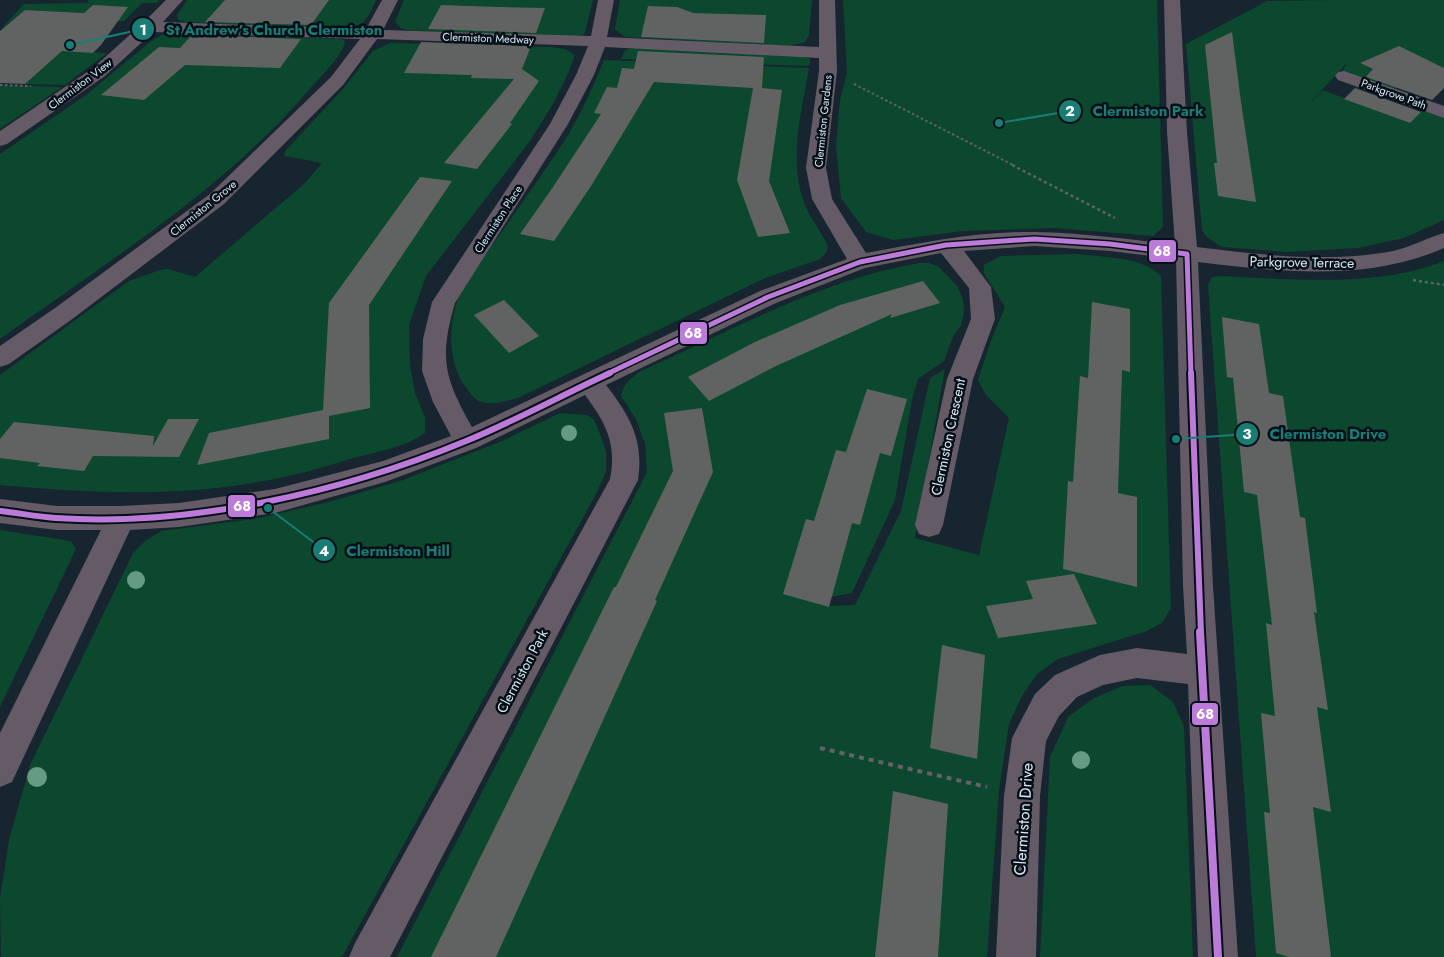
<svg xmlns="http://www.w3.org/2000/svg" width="1444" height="957" viewBox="0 0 1444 957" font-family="Jost,sans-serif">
	<rect width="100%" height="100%" fill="#162530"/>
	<!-- green -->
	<g fill="#0c482d">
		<polygon points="89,0 159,0 157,3 142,3 124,21 103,22 93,5 84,13 25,10 0,30 0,36 0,30 24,4 87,3"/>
		<path d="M187 0H376C367 19 365 28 342 29L185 22 178 20 177 15Z"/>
		<polygon points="404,0 593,0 585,32 583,35 572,37 406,30 401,28 395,22"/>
		<polygon points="620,0 812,0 809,35 805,42 789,46 625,37 615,29"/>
		<polygon points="843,0 1157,0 1163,227 1153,236 1054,228 963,231 893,240 866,232 841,198 836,146 840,100 847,73"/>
		<polygon points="1332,0 1444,0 1444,68 1428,60 1421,63 1392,49 1360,63 1383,74 1398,88 1390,89 1341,73 1348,62 1308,105 1323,90 1409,123 1421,111 1421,108 1444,117 1444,220 1404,238 1358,248 1287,252 1222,247 1207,237 1202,231 1186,44 1267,1"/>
		<path d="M180 33 338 39 344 40 345 43C339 59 324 73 313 85 227 188 108 261 0 339V154L86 95 150 42 161 35Z"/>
		<path d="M390 43 553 47 565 49 575 55 567 76 553 104 530 141 426 276 409 325 410 366 415 393 425 417V433C407 447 372 453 350 459 329 465 309 472 288 476 192 498 96 494 0 485V375L129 281 160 270 168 269 195 277 305 183 322 163 284 156 286 150 342 90 373 51Z"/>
		<polygon points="635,48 803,56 810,59 810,65 805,66 621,59 625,50"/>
		<polygon points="62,51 107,53 65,85 25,84"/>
		<path d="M604 60 809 68C802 111 788 159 804 202 809 217 821 231 828 246L826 253 820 259 763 279 518 398C505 401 490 407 477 400 473 398 470 392 467 389 446 363 448 321 461 291 471 267 491 248 506 226 527 195 550 164 570 132 583 109 594 85 604 60Z"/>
		<polygon points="0,85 62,87 0,129"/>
		<path d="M1079 254C1106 258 1141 256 1161 276L1171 608 1162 623 1147 631 1058 659 1037 674 1022 696 1009 724 999 790 987 957H397L647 472 645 444 636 419 621 396C623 384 631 378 641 371 728 332 825 278 920 263H929L939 267 957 286 963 299 964 312 961 325 953 337 944 361 918 379 912 400 895 500 852 593 831 597 829 606 855 605 901 511 930 378 945 369 915 538 979 555 1009 418 986 395 978 380 990 343 1005 307 984 273V265L1001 256Z"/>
		<path d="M1444 261V957H1256L1208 285 1212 277 1220 276C1291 279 1377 288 1444 261Z"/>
		<polygon points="560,413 587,415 593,419 597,426 606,451 606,472 596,494 342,957 1,957 0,898 9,840 30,765 133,553 145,541 161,531 254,519 329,502 403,480 502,441"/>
		<polygon points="0,530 71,541 76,549 0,707"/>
		<polygon points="1150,685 1173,702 1184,726 1193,957 1040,957 1050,757 1068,717 1094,698 1123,686"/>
	</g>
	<!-- building -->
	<g fill="#616363">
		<polygon points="225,0 329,0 311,25 205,22"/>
		<polygon points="93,5 128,7 101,45 93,53 62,51 25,84 0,83 0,31 25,10 84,13"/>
		<polygon points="441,5 499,7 545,8 536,33 428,29"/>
		<polygon points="648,6 677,7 693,13 766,15 764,43 641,37"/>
		<polygon points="1232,32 1241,102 1256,202 1218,196 1214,163 1217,163 1205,45"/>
		<polygon points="192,35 301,39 280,68 185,65 144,100 101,95 159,47 180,48"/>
		<polygon points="421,42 531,46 522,69 539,81 510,123 512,124 477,169 444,163 514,79 471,78 472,75 404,73"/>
		<polygon points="1399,46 1444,68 1444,88 1432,100 1366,77 1373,69 1360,63"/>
		<polygon points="638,51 764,57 762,88 782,90 769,181 790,233 758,237 737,180 753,88 654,82 591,186 554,241 520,234 553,187 601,114 594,113 607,87 617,88 622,68 634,69"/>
		<polygon points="1355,88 1421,112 1410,123 1344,99"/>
		<polygon points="420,177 452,181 369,305 370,408 329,416 329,439 197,465 209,433 323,410 329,303"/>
		<polygon points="923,281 940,303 890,318 892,314 776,366 709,401 688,377 755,342 840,305"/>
		<polygon points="504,300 539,336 509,353 474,315"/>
		<polygon points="1092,302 1130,309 1130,372 1122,370 1118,493 1137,497 1137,587 1063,569 1068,481 1073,482 1080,376 1088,378"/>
		<polygon points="1222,317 1259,324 1269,393 1283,396 1300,517 1305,518 1317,613 1314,612 1328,710 1317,707 1331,812 1313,807 1331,957 1289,957 1276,953 1264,812 1270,813 1261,713 1275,716 1266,623 1272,625 1257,495 1244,492 1233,378 1227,377"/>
		<polygon points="867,389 907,399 891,456 880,453 860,525 852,523 829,607 783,594 806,519 814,521 836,450 846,452"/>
		<polygon points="702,408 713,472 655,600 657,601 496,957 431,957 614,587 616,587 673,471 664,413"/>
		<polygon points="168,419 199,419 179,457 93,456 84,471 37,466 40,463 0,458 0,439 14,422 154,436 153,446"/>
		<polygon points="1074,574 1097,624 998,638 986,606 1033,599 1026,581"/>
		<polygon points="942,645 985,655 977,759 930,748"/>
		<polygon points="893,791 948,804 938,957 875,957"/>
	</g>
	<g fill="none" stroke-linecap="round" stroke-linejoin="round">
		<!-- path-far2 -->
		<g stroke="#656069" stroke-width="2" stroke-dasharray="2.5 2.5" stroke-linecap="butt">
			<polyline points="95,24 111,25"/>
			<polyline points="854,84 1015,166"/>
			<polyline points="0,85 31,86"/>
		</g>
		<!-- path-far1 -->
		<g stroke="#656069" stroke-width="2.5" stroke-dasharray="3 3" stroke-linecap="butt">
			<polyline points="1012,165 1115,218"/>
			<polyline points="1413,280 1444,285"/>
		</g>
		<!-- path -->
		<polyline stroke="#656069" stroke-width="4" stroke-dasharray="5 5" stroke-linecap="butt" points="820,748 987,787"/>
		<!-- minor -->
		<g fill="#645b66" fill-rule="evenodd">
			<path d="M166 0H183L163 22 366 29 382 0H398L383 30 591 36 598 0H614L607 37 819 47V0H835L837 71 826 168 832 199 866 253C922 243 978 231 1035 232 1082 233 1129 239 1175 245L1167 132 1164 0H1180L1187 132 1197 247C1262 255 1329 263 1393 251 1411 247 1427 238 1444 233V248C1367 282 1280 272 1198 262L1213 586 1238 957H1198L1188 684 1137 678 1103 685 1077 697 1059 716 1046 741 1040 796 1036 957H996L1004 796 1012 738 1035 694 1055 675 1100 655 1137 648 1187 654 1183 586 1176 259 1110 251 1034 246 964 251 991 287 995 319 973 379 943 525 939 534 929 537 919 534 915 525 947 379 971 319 969 288 941 253 865 268 776 303 606 385C630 416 644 440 638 480L390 957H349L355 943 610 479C617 444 606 423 585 395L476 448 385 482 275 513 179 527 130 530 12 782 0 787V733L101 530H57L0 523V499L57 506H121L179 503 275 489 383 461 451 436 433 402 422 371 423 339 432 302 550 124 576 75 588 46 377 39 343 85 224 204 71 320 9 364 0 367V346L55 308 210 194 331 77 360 39 153 32 105 76 7 144 0 146V131L93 68 143 23ZM605 47 819 58V71L806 168 812 199 847 259 760 291 472 427C444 377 439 358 455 303L568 124 594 75Z"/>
			<polygon points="1344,71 1444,106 1444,118 1338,80 1335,76 1338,72"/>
		</g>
		<!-- bus-1-far2 casing -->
		<g stroke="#050f17" stroke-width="8">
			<polyline id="bus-1-far2" points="607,374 768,297 860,262 946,245 1034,239 1110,244 1187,254 1191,374"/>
		</g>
		<!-- bus-1-far1 casing -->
		<g stroke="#050f17" stroke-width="10">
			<g id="bus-1-far1">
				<polyline points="1191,373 1201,633"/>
				<path d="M0 511C19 513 38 517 56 518 190 527 343 492 466 441 515 421 562 395 610 373"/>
			</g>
		</g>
		<!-- bus-1 casing -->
		<g stroke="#050f17" stroke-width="12">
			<polyline id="bus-1" points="1200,632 1218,957"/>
		</g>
		<!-- bus-1-far2 -->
		<use href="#bus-1-far2" stroke="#bd7bd9" stroke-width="5"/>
		<!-- bus-1-far1 -->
		<use href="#bus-1-far1" stroke="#bd7bd9" stroke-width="6"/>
		<!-- bus-1 -->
		<use href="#bus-1" stroke="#bd7bd9" stroke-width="8"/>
	</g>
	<!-- trees -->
	<g fill="#649b82">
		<circle cx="569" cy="433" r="8"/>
		<circle cx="136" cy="580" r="9"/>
		<circle cx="1081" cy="760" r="9"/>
		<circle cx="37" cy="777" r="10"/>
	</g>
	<g text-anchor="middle" stroke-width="5" stroke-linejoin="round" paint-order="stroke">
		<!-- far-street labels -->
		<g font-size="11" fill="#d9e8f5" stroke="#050f17">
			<text transform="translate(488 38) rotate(2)" y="4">Clermiston Medway</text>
			<text transform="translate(80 84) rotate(-37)" y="4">Clermiston View</text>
			<text transform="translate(1394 94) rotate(20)" y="4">Parkgrove Path</text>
			<text transform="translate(823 121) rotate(-84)" y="4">Clermiston Gardens</text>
			<text transform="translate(203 208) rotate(-39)" y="4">Clermiston Grove</text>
			<text transform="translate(498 219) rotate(-57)" y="4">Clermiston Place</text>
		</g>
		<!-- street labels -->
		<g font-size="14" fill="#d9e8f5" stroke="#050f17">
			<text transform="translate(1302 262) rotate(1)" y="5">Parkgrove Terrace</text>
			<text transform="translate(948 437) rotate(-78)" y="5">Clermiston Crescent</text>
			<text transform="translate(522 671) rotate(-62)" y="5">Clermiston Park</text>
		</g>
		<!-- near-street labels -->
		<g font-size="16" fill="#d9e8f5" stroke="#050f17">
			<text transform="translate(1023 819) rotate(-86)" y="6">Clermiston Drive</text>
		</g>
	</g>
	<!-- callouts -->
	<path fill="none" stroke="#197c75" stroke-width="2" d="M70 45L143 29M999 123L1070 111M1176 439L1247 434M268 508L324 550"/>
	<g fill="#197c75" stroke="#050f17" stroke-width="2">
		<circle cx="70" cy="45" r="5"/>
		<circle cx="999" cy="123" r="5"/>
		<circle cx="1176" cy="439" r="5"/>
		<circle cx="268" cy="508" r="5"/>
		<circle cx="143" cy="29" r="12"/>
		<circle cx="1070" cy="111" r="12"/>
		<circle cx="1247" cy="434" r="12"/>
		<circle cx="324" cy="550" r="12"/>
	</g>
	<g font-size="15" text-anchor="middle" font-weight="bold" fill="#fff">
		<text x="143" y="35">1</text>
		<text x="1070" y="116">2</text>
		<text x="1247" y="439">3</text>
		<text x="324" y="556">4</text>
	</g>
	<g font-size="15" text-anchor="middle" font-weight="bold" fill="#197c75" stroke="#050f17" stroke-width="5" stroke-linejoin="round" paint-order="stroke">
		<text x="274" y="35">St Andrew’s Church Clermiston</text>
		<text x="1148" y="116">Clermiston Park</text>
		<text x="1328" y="439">Clermiston Drive</text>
		<text x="398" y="556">Clermiston Hill</text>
	</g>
	<g stroke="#050f17" stroke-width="2">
		<rect x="1148" y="239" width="29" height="24" rx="5" fill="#bd7bd9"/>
		<rect x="679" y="321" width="29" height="24" rx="5" fill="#bd7bd9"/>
		<rect x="227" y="494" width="29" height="24" rx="5" fill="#bd7bd9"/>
		<rect x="1191" y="702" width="28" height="24" rx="5" fill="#bd7bd9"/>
	</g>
	<g font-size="14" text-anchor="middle" font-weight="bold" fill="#fff">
		<text x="1162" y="256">68</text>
		<text x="693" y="338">68</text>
		<text x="242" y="511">68</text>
		<text x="1205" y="719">68</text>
	</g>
</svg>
